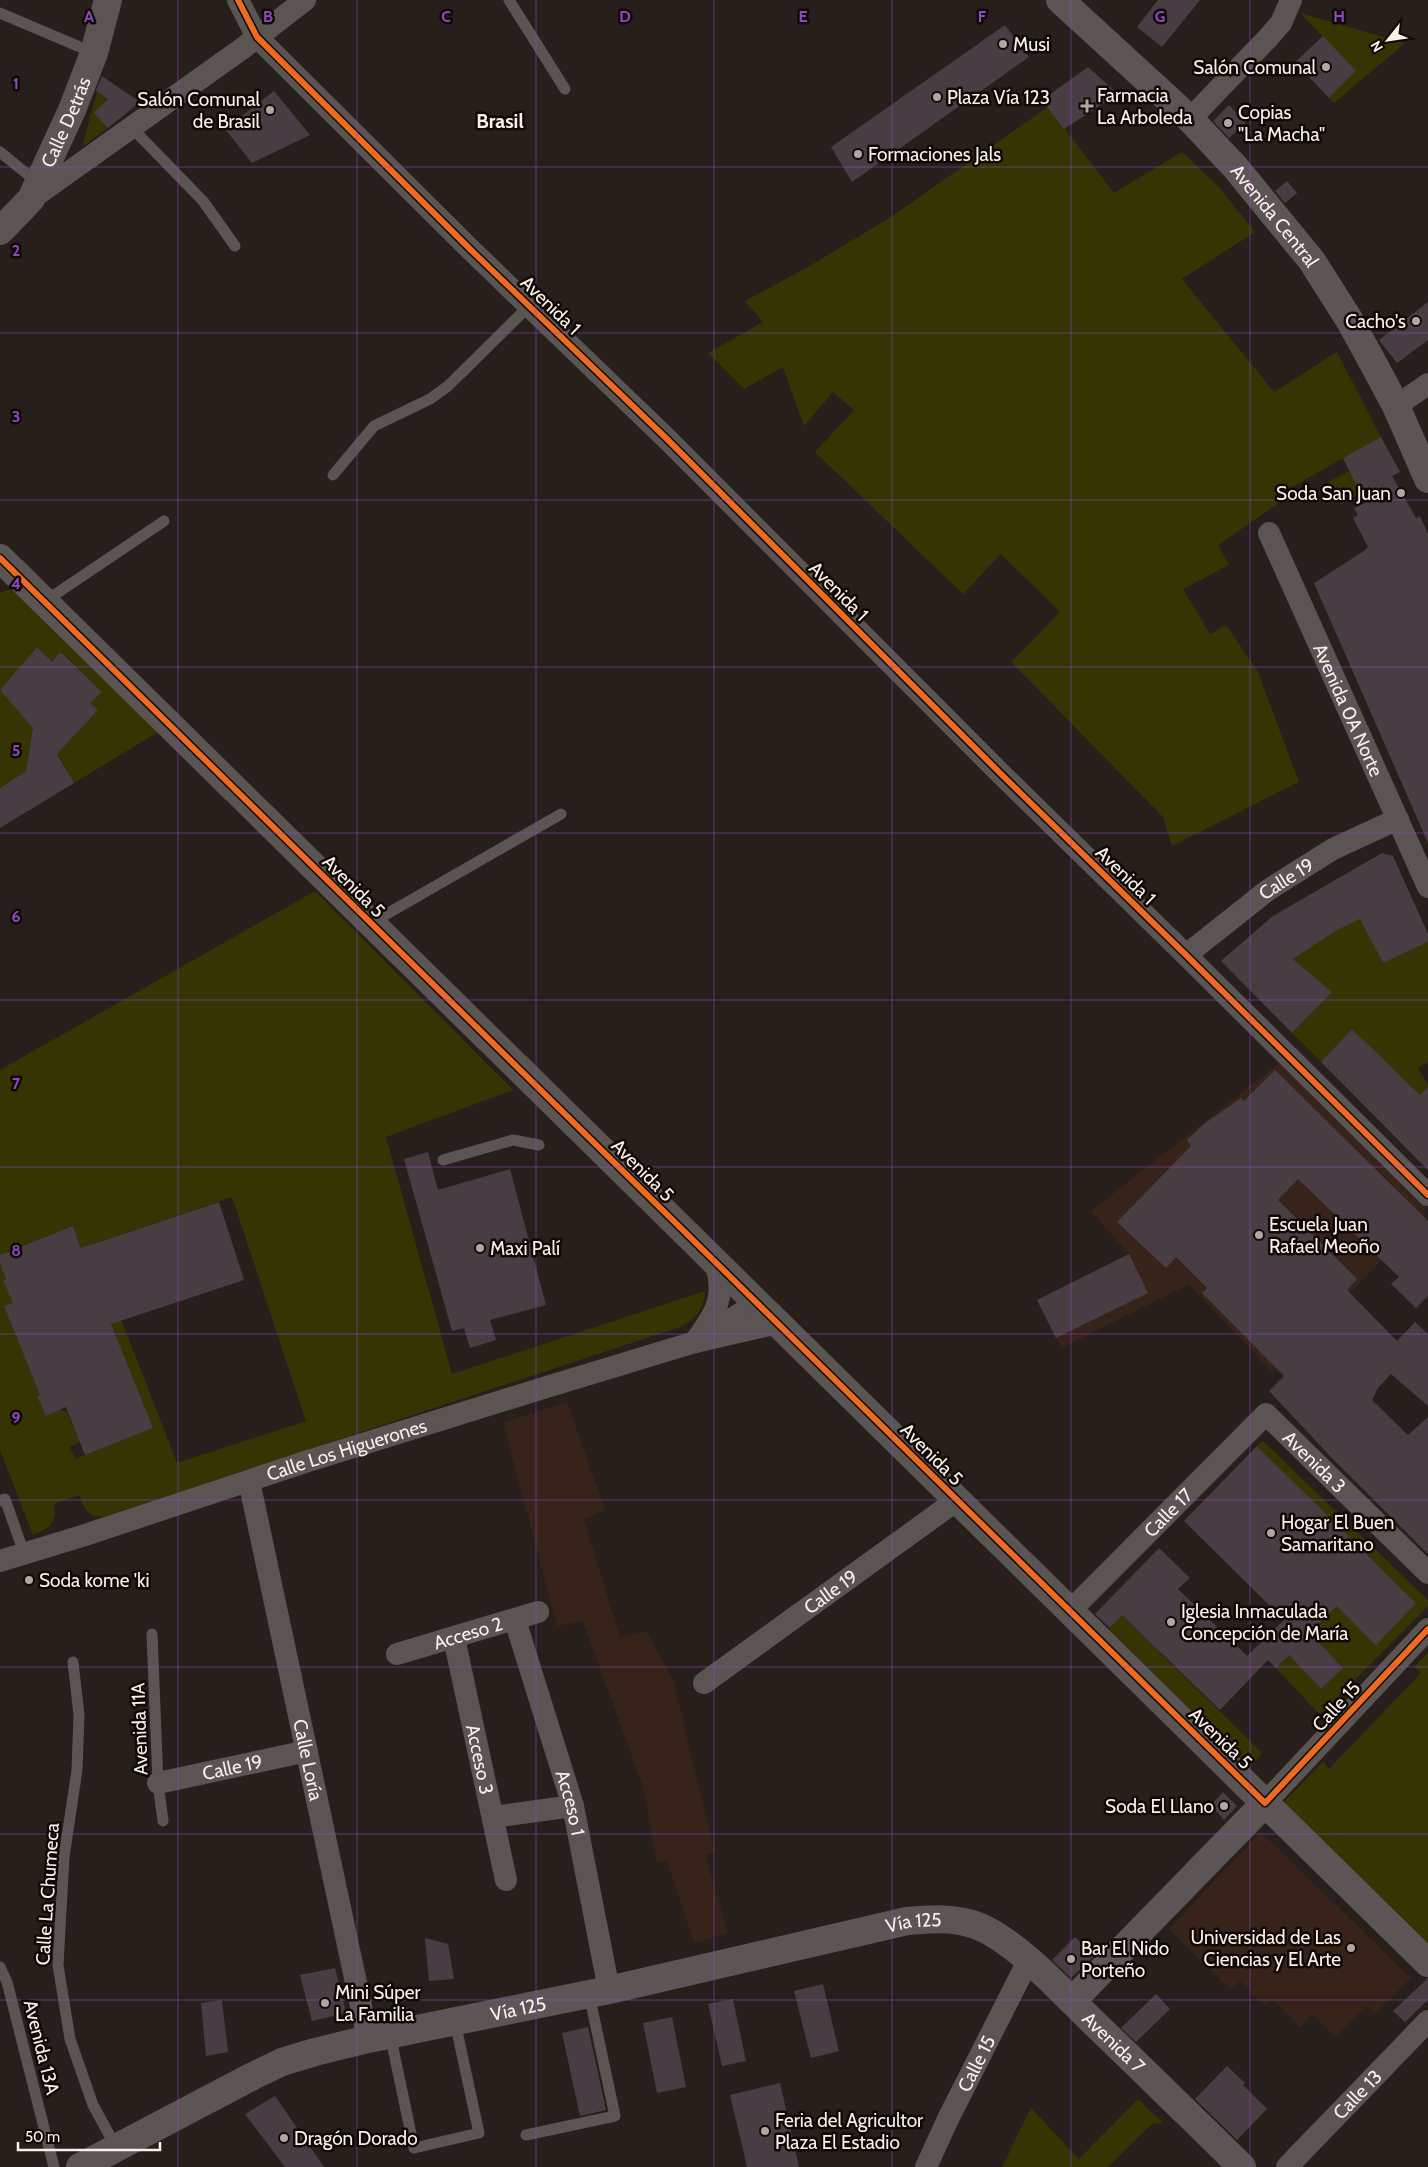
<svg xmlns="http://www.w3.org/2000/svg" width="1428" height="2167" viewBox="0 0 1428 2167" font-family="Cabin,sans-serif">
	<rect width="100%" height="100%" fill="#271f1b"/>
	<!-- built -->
	<g fill="#38231a">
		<polygon points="1282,1061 1426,1203 1425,1215 1273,1373 1189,1284 1062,1348 1037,1300 1129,1254 1091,1211"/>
		<polygon points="567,1402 605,1510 584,1519 620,1638 646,1631 673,1680 715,1852 705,1855 728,1933 694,1943 667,1861 656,1861 644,1790 583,1621 557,1626 503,1423"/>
		<polygon points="1261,1832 1411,1978 1375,2014 1367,2006 1335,2037 1313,2014 1300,2027 1272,1999 1265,2006 1240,1981 1231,1990 1169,1929"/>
	</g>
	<!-- green -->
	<g fill="#353504" fill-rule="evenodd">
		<polygon points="1300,13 1405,43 1334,103 1329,98 1356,71"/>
		<polygon points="97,92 108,100 95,113 108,128 82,147"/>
		<polygon points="1048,107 1114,193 1182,152 1219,187 1255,232 1182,279 1274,392 1337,352 1381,437 1276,496 1279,503 1218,545 1229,565 1183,589 1210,634 1226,625 1258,672 1299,782 1172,846 1163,817 1011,662 1060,612 1001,554 963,594 815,452 854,410 833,392 804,426 783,367 744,389 708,353 763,322 745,301 808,267 891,217"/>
		<polygon points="1349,471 1361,494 1341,505 1328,482"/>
		<polygon points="14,588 158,732 74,783 45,731 62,749 98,710 90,703 102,692 62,652 52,662 37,647 0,690 33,728 26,771 0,788 0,593"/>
		<path d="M315 891 513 1090 386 1137 452 1374 705 1291C704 1310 696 1318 680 1327L103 1517C86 1516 85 1508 79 1495L54 1504C58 1522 49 1529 33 1535L0 1450V1264L2 1270 39 1265 4 1279 13 1303 4 1306 40 1395 38 1396 46 1416 60 1410 67 1412 80 1442 70 1447 75 1459 152 1428 73 1226 0 1255V1070ZM232 1197 306 1421 177 1463 92 1244Z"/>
		<polygon points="1360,919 1383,963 1428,942 1428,1062 1418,1068 1428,1085 1428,1090 1426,1089 1420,1095 1352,1029 1321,1062 1292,1033 1332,992 1293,959 1336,930"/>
		<polygon points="1263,1441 1428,1600 1428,1606 1320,1715 1276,1668 1289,1655 1321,1689 1343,1668 1309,1632 1337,1606 1376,1644 1416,1603 1257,1446"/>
		<polygon points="1122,1615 1262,1753 1249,1768 1109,1629"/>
		<polygon points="1428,1653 1428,1944 1283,1803 1323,1762 1329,1769 1421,1673 1415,1666"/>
		<polygon points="1138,2099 1163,2123 1152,2124 1108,2167 1002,2167 1031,2108 1079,2159"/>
	</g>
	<!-- building -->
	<g fill="#493d44">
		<polygon points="1158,0 1200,0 1162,47 1137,27"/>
		<polygon points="1005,25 1029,57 852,182 831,147"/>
		<polygon points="1323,36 1356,71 1329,98 1295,62"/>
		<polygon points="1088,67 1118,94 1064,129 1042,100"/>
		<polygon points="102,76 140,102 108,128 94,113 108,99 96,91"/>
		<polygon points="274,91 310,135 252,163 225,129"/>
		<polygon points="1229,105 1246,122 1229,138 1213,121"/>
		<polygon points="1287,181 1297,193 1285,203 1275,191"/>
		<polygon points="1428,302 1428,340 1397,363 1379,340"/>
		<polygon points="1381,437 1400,472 1392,476 1416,518 1420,516 1428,534 1428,843 1314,583 1364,551 1368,547 1353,518 1358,515 1354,508 1365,503 1343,458"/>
		<polygon points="37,647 52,662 61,652 102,692 90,703 98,710 57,754 74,783 0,828 0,788 26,771 33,728 0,690"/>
		<polygon points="1382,853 1393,856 1428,934 1428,942 1383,963 1360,919 1337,930 1293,959 1332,992 1292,1033 1221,961 1273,916"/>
		<polygon points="1352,1029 1420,1095 1428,1087 1428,1170 1321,1062"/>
		<polygon points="1275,1070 1428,1221 1428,1296 1416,1308 1391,1284 1399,1277 1298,1179 1278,1200 1357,1279 1347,1290 1397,1341 1415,1322 1428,1334 1428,1406 1391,1374 1378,1388 1372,1400 1408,1435 1428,1417 1428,1554 1330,1456 1269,1391 1284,1376 1202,1293 1207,1288 1176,1257 1166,1268 1117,1222 1191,1146 1187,1140 1204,1124 1241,1098 1244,1101"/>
		<polygon points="428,1152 438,1190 510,1169 546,1305 490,1320 496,1340 470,1348 464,1328 452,1331 404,1159"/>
		<polygon points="219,1202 244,1280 111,1324 153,1428 85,1455 66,1407 46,1416 37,1396 40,1395 4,1306 13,1303 3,1280 6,1279 0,1264 0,1255 73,1226 81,1248"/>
		<polygon points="1129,1254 1148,1293 1056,1338 1037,1300"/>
		<polygon points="1257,1446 1416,1603 1376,1645 1337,1606 1309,1632 1343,1668 1321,1689 1289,1655 1276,1668 1268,1660 1220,1710 1122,1615 1110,1628 1095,1614 1159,1548 1190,1578 1178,1589 1247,1656 1284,1620 1184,1521"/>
		<polygon points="1223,1792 1237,1806 1224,1820 1211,1805"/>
		<polygon points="1075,1937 1094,1956 1071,1978 1052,1960"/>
		<polygon points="425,1938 448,1944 454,1979 429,1981"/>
		<polygon points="335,1968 346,2013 312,2021 300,1975"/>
		<polygon points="1428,1978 1428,2000 1405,2022 1393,2011"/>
		<polygon points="823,1984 839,2051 811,2058 794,1991"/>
		<polygon points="1156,1994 1170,2009 1136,2042 1121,2028"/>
		<polygon points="733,1999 746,2061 722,2066 708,2004"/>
		<polygon points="222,2000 228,2052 206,2056 201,2003"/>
		<polygon points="672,2017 686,2087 657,2093 643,2023"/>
		<polygon points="588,2027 606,2110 580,2116 562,2033"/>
		<polygon points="1227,2066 1245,2083 1243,2085 1267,2109 1237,2140 1195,2099"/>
		<polygon points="780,2083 799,2167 747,2167 730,2095"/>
		<polygon points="275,2096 324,2167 285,2167 245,2114"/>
	</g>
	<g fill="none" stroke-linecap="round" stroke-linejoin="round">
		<!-- service -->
		<g stroke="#5a5453" stroke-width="11">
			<polyline points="509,0 565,89"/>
			<polyline points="0,13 94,53"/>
			<polyline points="132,128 203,201 235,246"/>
			<polyline points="0,152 37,182"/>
			<polyline points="333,475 374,426 430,399 448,386 529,306"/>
			<polyline points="44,602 164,521"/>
			<polyline points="371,923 561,814"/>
			<polyline points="443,1160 513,1140 539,1145"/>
			<polyline points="0,1501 5,1499 24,1553"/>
			<polyline points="152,1634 158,1783 163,1821"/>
			<polyline points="73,1662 79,1715 77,1770 64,1857 58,1965 70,2039 93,2105 117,2149"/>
			<polyline points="0,1967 7,1982 54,2167"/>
			<polyline points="390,2034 414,2148 479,2133 455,2022"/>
			<polyline points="526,2135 615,2116 589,1994"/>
		</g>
		<!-- minor -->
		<g stroke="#5a5453" stroke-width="22">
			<polyline points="238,0 257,37 471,250 667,439 1001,774 1186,955 1428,1195"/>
			<polyline points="1190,119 1268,38 1281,23 1291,0"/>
			<polyline points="31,199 243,48 305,0"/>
			<polyline points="1396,406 1428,384"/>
			<path id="s1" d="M1269 533 1428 887"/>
			<path id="s2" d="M1186 955 1268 890 1333 849 1398 819"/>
			<polyline points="708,1334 757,1303"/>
			<path d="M695 1342C715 1314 727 1298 715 1262"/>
			<path id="s3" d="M249 1481 368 2039"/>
			<path id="s4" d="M0 1561 82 1536 305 1462 540 1389 695 1342 778 1323"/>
			<path id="s5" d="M1070 1611 1266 1414 1428 1573"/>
			<path id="s6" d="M515 1620 573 1806 609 1990"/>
			<path id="s7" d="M454 1638 506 1880"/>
			<path id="s8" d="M397 1654 538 1612"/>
			<path id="s9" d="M704 1683 957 1500"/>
			<path id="s10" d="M158 1783 307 1751"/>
			<polyline points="1265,1803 1428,1629"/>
			<polyline points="493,1817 573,1806"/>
			<path id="s11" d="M926 2167 948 2119 1028 1961"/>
			<path id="s12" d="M1287 2167 1428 2021"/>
		</g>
		<!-- tertiary -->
		<g stroke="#5a5453" stroke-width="28">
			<path id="s13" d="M0 231 31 199 72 110 94 53 108 0"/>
			<polyline points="0,558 1265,1803"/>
		</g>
		<!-- secondary -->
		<g stroke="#5b5655" stroke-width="28">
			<path id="s14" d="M1060 0 1190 119 1235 167 1312 261 1350 321 1373 363 1396 406 1428 479"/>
			<polyline points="1072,2001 1265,1803 1428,1963"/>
			<path id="s15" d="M80 2167 253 2076 282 2062 315 2052 368 2039 609 1990 907 1921C931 1919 955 1917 978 1926 1017 1942 1061 1991 1092 2021 1142 2069 1192 2118 1242 2167"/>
		</g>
		<!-- cycleway casing -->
		<g stroke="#100906" stroke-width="9">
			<g id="cycleway">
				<polyline points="238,0 257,37 471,250 667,439 1001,774 1186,955 1428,1195"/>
				<polyline points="0,558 1265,1803 1428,1629"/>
			</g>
		</g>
		<!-- cycleway -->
		<use href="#cycleway" stroke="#ed6a23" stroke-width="6"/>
	</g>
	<!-- grid -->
	<path fill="none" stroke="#8e49c5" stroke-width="1" stroke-opacity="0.55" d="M178 0V2167M357 0V2167M536 0V2167M714 0V2167M892 0V2167M1071 0V2167M1250 0V2167M0 167H1428M0 333H1428M0 500H1428M0 667H1428M0 833H1428M0 1000H1428M0 1167H1428M0 1334H1428M0 1500H1428M0 1667H1428M0 1834H1428M0 2000H1428"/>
	<!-- markers -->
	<g fill="#b1a6a2" stroke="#100906" stroke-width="2">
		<circle cx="1003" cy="44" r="5"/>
		<circle cx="1326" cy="67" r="5"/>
		<circle cx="937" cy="97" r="5"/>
		<path d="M1084.5 98.5h5v5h5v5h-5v5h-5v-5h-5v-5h5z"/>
		<circle cx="270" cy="110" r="5"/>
		<circle cx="1228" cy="123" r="5"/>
		<circle cx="858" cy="154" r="5"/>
		<circle cx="1416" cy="321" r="5"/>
		<circle cx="1401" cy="493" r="5"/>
		<circle cx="1259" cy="1235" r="5"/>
		<circle cx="480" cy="1248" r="5"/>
		<circle cx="1271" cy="1533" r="5"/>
		<circle cx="29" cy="1580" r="5"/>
		<circle cx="1171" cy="1622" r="5"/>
		<circle cx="1224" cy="1806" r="5"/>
		<circle cx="1351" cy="1948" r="5"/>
		<circle cx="1071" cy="1959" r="5"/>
		<circle cx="325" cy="2003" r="5"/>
		<circle cx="765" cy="2131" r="5"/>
		<circle cx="284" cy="2138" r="5"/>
	</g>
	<g text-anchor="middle" stroke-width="5" stroke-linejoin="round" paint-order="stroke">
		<!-- poi labels -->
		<g font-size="19" fill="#fbefea" stroke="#100906" text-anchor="start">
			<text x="1013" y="51">Musi</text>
			<text x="1316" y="74" text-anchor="end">Salón Comunal</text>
			<text x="1097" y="102">Farmacia<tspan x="1097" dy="22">La Arboleda</tspan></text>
			<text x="947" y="104">Plaza Vía 123</text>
			<text x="260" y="106" text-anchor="end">Salón Comunal<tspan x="260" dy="22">de Brasil</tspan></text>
			<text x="1238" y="119">Copias<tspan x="1238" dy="22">"La Macha"</tspan></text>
			<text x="868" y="161">Formaciones Jals</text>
			<text x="1406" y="328" text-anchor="end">Cacho's</text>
			<text x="1391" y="500" text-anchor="end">Soda San Juan</text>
			<text x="1269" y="1231">Escuela Juan<tspan x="1269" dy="22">Rafael Meoño</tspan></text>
			<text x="490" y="1255">Maxi Palí</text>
			<text x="1281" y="1529">Hogar El Buen<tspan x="1281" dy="22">Samaritano</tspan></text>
			<text x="39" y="1587">Soda kome 'ki</text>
			<text x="1181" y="1618">Iglesia Inmaculada<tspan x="1181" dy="22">Concepción de María</tspan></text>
			<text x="1214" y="1813" text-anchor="end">Soda El Llano</text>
			<text x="1341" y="1944" text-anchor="end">Universidad de Las<tspan x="1341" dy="22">Ciencias y El Arte</tspan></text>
			<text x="1081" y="1955">Bar El Nido<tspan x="1081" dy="22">Porteño</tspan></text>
			<text x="335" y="1999">Mini Súper<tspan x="335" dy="22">La Familia</tspan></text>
			<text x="775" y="2127">Feria del Agricultor<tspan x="775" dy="22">Plaza El Estadio</tspan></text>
			<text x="294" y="2145">Dragón Dorado</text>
		</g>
		<!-- street labels -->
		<g font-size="19" fill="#fbefea" stroke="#100906">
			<text dy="7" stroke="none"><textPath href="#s13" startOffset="129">Calle Detrás</textPath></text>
			<text dy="7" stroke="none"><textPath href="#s14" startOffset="305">Avenida Central</textPath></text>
			<text transform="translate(551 305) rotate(44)" y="7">Avenida 1</text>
			<text transform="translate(839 591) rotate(45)" y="7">Avenida 1</text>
			<text dy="7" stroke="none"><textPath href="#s1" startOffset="194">Avenida 0A Norte</textPath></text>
			<text transform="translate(1126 875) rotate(44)" y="7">Avenida 1</text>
			<text dy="7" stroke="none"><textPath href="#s2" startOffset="126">Calle 19</textPath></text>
			<text transform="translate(354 886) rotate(45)" y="7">Avenida 5</text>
			<text transform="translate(643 1170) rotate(45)" y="7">Avenida 5</text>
			<text dy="7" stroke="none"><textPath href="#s4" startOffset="364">Calle Los Higuerones</textPath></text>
			<text transform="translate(932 1454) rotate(45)" y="7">Avenida 5</text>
			<text dy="7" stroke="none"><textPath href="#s5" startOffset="346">Avenida 3</textPath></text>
			<text dy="7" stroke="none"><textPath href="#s5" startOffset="139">Calle 17</textPath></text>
			<text dy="7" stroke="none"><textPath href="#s9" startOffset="156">Calle 19</textPath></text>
			<text dy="7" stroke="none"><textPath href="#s8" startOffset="74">Acceso 2</textPath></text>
			<text transform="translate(1336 1706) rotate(-47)" y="7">Calle 15</text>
			<text transform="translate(139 1729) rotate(-92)" y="7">Avenida 11A</text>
			<text transform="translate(1221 1738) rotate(44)" y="7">Avenida 5</text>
			<text dy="7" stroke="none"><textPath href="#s7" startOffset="124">Acceso 3</textPath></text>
			<text dy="7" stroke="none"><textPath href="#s3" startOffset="285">Calle Loría</textPath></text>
			<text dy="7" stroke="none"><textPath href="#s10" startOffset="76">Calle 19</textPath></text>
			<text dy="7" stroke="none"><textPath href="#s6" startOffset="191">Acceso 1</textPath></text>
			<text transform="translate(47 1894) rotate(-86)" y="7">Calle La Chumeca</text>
			<text dy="7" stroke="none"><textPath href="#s15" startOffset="875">Vía 125</textPath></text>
			<text dy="7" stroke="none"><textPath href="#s15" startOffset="470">Vía 125</textPath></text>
			<text dy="7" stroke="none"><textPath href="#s15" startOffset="1120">Avenida 7</textPath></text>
			<text transform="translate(42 2047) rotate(76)" y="7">Avenida 13A</text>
			<text dy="7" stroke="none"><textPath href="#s11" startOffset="115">Calle 15</textPath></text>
			<text dy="7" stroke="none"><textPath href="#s12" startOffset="101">Calle 13</textPath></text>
		</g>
		<!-- neighbourhood labels -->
		<g font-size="20" font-weight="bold" fill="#fbefea" stroke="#100906">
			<text x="500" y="128">Brasil</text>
		</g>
	</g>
	<g font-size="16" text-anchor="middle" font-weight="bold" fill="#8e49c5" stroke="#100906" stroke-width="5" stroke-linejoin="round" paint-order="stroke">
		<text x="89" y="22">A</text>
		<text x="268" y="22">B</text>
		<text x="446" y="22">C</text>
		<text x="625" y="22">D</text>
		<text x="803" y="22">E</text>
		<text x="982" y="22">F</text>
		<text x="1160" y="22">G</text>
		<text x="1339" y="22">H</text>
		<text x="16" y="89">1</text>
		<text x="16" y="256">2</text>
		<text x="16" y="422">3</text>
		<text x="16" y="589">4</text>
		<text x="16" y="756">5</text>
		<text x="16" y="922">6</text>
		<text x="16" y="1089">7</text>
		<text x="16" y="1256">8</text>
		<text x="16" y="1423">9</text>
	</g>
	<!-- north arrow -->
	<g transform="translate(1388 40) rotate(240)" stroke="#100906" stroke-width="4" paint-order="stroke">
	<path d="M0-4L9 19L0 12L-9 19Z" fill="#fbefea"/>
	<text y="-8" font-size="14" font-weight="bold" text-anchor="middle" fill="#fbefea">N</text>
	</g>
	<!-- scale -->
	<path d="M18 2142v8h142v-8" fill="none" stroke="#fbefea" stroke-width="2.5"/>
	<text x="25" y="2142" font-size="15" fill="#fbefea" stroke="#100906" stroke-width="4" paint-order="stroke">50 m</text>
</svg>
